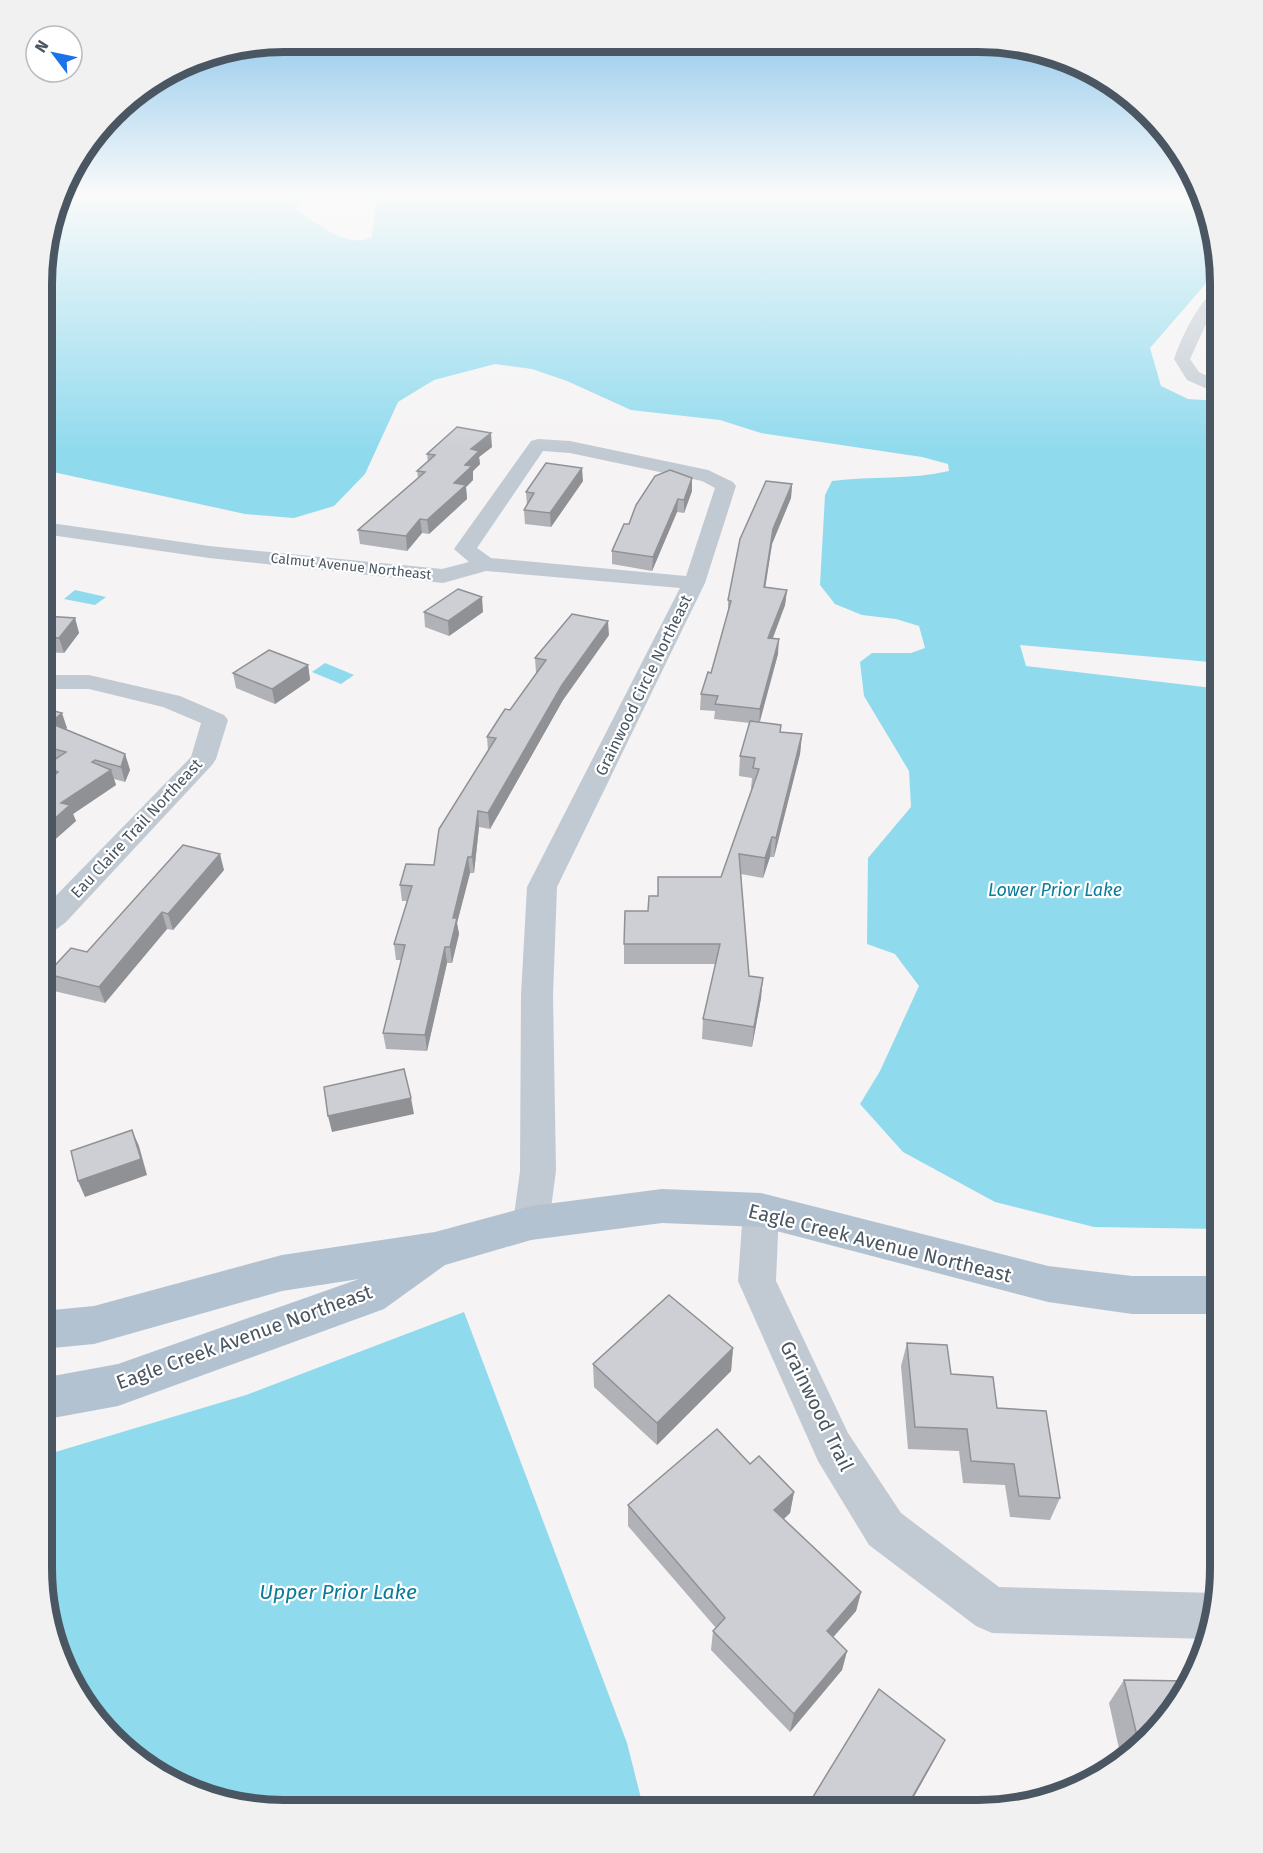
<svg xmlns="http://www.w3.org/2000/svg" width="1263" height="1853" viewBox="0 0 1263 1853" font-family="'Fira Sans',sans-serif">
	<rect width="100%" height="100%" fill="#f5f3f3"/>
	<!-- water -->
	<g fill="#90daee">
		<path d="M64 193H311L298 204 296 210C317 223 347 250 372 237L377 193H1140L1139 198 1164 193H1200L1220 280H1209L1150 348 1161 386 1188 399 1221 401V663L1020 645 1026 666 1221 689V1229L1094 1227 995 1202 903 1152 860 1104 880 1071 919 986 895 954 867 944 868 858 911 807 909 771 864 696 860 662 872 653H911L925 648 919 626 896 619 862 615 835 604 820 585 825 495 832 481C871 476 911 480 949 471L948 464 922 457 761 433 720 420 631 410 567 381 532 369 495 364 434 380 398 402 365 474 334 506 294 518 245 514 44 470V252Z"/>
		<polygon points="75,590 106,597 95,605 64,599"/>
		<polygon points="325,663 354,675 341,684 312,672"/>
		<polygon points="464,1312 627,1743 644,1810 253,1809 149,1770 102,1728 67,1676 42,1569 42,1456 246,1395"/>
	</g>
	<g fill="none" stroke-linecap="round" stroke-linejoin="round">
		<!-- minor -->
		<g fill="#c1cad2" fill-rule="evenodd">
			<path d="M1221 288V302L1206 324 1190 359 1199 372 1221 383V395L1187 380 1174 359C1180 341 1201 293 1221 288Z"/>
			<path d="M538 439 570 441 708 470 733 482 736 486 705 583 557 887 553 995 556 1171 549 1223 544 1234 531 1238 518 1234 513 1223 520 1171 521 995 527 887 680 588 486 571 443 583 209 558 44 534V522L209 546 442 569 469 562 454 549 531 441ZM543 451 570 453 702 481 715 488 686 576 491 558 477 548Z"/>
			<polygon points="43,675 89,675 180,696 224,715 228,720 216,759 212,765 66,922 54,931 43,934 43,909 191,757 201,723 163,707 89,689 43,689"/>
			<polygon points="761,1195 774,1199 779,1210 776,1281 848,1433 901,1513 999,1587 1214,1593 1218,1595 1210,1639 992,1633 976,1626 869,1545 818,1461 738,1281 743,1210 748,1199"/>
		</g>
		<!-- major -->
		<polygon fill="#b3c2d1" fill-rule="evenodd" points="662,1189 761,1193 1048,1266 1132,1276 1221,1276 1221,1314 1132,1314 1048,1302 761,1227 662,1223 531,1240 445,1265 384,1309 118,1406 42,1420 42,1378 118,1364 359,1279 282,1291 94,1344 42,1349 42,1311 94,1306 282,1255 435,1232 531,1206"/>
	</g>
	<!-- wall -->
	<g fill="#b0b2b7">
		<polygon points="492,447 479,457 480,464 473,471 473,480 466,487 467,499 429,534 422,533 407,551 360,544 358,530 418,478 417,471 428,462 427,454"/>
		<polygon points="692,478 692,491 684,513 677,512 652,571 612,564 612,551 629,524"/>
		<polygon points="583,481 551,527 525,524 524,510 527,506 526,492"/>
		<polygon points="792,484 791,498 772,544 765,587 787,590 785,605 773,638 778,654 759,722 781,725 781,732 802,734 800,754 774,857 770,857 763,878 741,874 749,976 761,998 752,1047 702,1039 703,1019 716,964 624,964 624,944 648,911 657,896 721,877 752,788 751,788 752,778 739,776 740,756 750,723 714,719 715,711 700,710 701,694 711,673 728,614 728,600"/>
		<polygon points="424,612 483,612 449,636 425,627"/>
		<polygon points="44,616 75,618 79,633 64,653 43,652"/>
		<polygon points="609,635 563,700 490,829 479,827 474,873 470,873 457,923 459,934 452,963 447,963 427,1051 386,1049 383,1033 401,960 396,960 394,944 407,901 402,901 400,885 434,865 488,751 487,737 510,710 537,673 536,673 535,658"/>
		<polygon points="308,665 310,680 275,704 236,688 233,673"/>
		<polygon points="43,708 67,728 66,729 125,754 130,770 125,782 114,779 116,785 73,814 76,821 51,843 43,841 43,785 49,779 45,766 50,762 43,761"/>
		<polygon points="224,870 173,930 167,929 105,1003 54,991 47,974 87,952"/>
		<polygon points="907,1343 997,1408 1060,1498 1050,1520 1010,1517 1005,1485 963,1483 959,1451 908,1449 901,1366"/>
		<polygon points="733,1348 731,1371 657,1445 594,1387 593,1364"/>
		<polygon points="750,1464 794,1492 790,1513 784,1519 861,1592 856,1611 833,1637 847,1651 842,1670 790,1732 711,1650 713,1631 716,1628 628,1526 628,1505"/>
		<polygon points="1124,1680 1180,1704 1138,1751 1122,1762 1109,1703"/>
		<polygon points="945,1740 936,1757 911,1802 923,1811 807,1811 808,1805"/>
	</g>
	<!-- shaded-wall -->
	<g fill="#909195">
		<polygon points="491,433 492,447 479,457 480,464 473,471 473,480 466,487 467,499 429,534 427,520 454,483 465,465 471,449"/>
		<polygon points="582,468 583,481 551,527 550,513"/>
		<polygon points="692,478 692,491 684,513 684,500"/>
		<polygon points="792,484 791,498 772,544 763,602 764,587 773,529"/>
		<polygon points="678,499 677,512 652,571 653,557"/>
		<polygon points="420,519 422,533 407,551 406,536"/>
		<polygon points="787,590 785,605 767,653 768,638"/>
		<polygon points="482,597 483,612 449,636 448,621"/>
		<polygon points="75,618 79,633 64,653 59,638"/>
		<polygon points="608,621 609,635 563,700 490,829 488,813 562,685"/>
		<polygon points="779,639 778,654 759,725 760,709"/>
		<polygon points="308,665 310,680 275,704 272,689"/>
		<polygon points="62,713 67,728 56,738 50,723"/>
		<polygon points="802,734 800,754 774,857 776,838"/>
		<polygon points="125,754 130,770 125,782 121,767"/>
		<polygon points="111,770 116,785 73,814 76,821 51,843 45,827 61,803"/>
		<polygon points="478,811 479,827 474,873 472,857"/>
		<polygon points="772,837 770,857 763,878 765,858"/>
		<polygon points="220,854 224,870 173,930 168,914"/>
		<polygon points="468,857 470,873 457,923 459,934 452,963 450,947 453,918"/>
		<polygon points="162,912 167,929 105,1003 99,987"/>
		<polygon points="445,947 447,963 427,1051 425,1035"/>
		<polygon points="763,978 761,998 752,1047 754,1027"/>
		<polygon points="411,1098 414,1114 332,1132 328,1116"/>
		<polygon points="132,1130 139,1146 147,1175 85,1197 78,1181"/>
		<polygon points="733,1348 731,1371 657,1445 657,1423"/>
		<polygon points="794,1492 790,1513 770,1531 774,1510"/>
		<polygon points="861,1592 856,1611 822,1650 827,1631"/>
		<polygon points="847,1651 842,1670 790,1732 794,1714"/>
		<polygon points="945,1740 936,1757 906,1811 910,1801"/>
	</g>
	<!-- building -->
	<g fill="#cdcfd5" stroke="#909195" stroke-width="1.5">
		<polygon points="457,427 491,433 471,449 479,451 465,465 472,466 454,483 466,485 427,520 420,519 406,536 358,530 425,472 417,471 435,455 427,454"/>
		<polygon points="546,463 582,468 550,513 524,510 534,493 526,492"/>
		<polygon points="670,470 692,478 684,500 678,499 653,557 612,551 624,524 629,524 636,505 655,476"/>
		<polygon points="766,481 792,484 773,529 764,587 787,590 768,638 779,639 760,709 715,704 718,696 701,694 708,672 711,673 731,601 728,600 740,539"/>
		<polygon points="458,589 482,597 448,621 424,612"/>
		<polygon points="572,614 608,621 562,685 488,813 478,811 472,857 468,857 453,918 457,918 450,947 445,947 425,1035 383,1033 405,945 394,944 412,886 400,885 406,864 434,865 439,829 496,738 487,737 505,709 510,710 546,660 535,658"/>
		<polygon points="44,616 75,618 59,638 44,637"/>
		<polygon points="269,650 308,665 272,689 233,673"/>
		<polygon points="43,708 62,713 50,723 125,754 121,767 95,760 92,762 111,770 61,803 70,805 45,827 43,827 43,785 58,772 45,766 66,752 43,746"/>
		<polygon points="750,721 781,725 780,732 802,734 776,838 772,837 765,858 739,854 749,976 763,978 754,1027 703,1019 720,944 624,944 625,911 648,911 649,896 658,896 658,877 721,877 759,769 753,768 755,758 740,756"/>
		<polygon points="183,845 220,854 168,914 162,912 99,987 47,974 71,948 87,952"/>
		<polygon points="404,1069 411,1098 328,1116 324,1087"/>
		<polygon points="132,1130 141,1159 78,1181 71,1151"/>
		<polygon points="669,1295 733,1348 657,1423 593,1364"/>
		<polygon points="907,1343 947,1345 951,1374 993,1377 997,1408 1046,1411 1060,1498 1019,1496 1014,1464 971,1461 967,1429 915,1427"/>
		<polygon points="717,1429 750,1464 759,1456 794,1492 774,1510 861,1592 827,1631 847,1651 794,1714 713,1631 725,1618 628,1505"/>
		<polygon points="1124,1680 1188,1681 1189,1686 1180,1704 1140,1749"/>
		<polygon points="879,1689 945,1740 910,1801 923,1811 815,1811 808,1805"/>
	</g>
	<!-- sky -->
	<linearGradient id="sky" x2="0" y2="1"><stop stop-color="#85c3ea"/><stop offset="0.43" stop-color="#fafafa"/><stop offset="1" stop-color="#fafafa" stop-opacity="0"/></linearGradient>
	<rect width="1263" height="452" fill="url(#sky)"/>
	<g text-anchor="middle" stroke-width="4.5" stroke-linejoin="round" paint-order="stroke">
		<!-- far-street labels -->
		<g font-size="14" fill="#4a5661" stroke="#fff">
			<text transform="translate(351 566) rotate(6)" y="5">Calmut Avenue Northeast</text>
		</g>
		<!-- street labels -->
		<g font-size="16" fill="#4a5661" stroke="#fff">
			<text transform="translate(643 685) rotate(-64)" y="6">Grainwood Circle Northeast</text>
			<text transform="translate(136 828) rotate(-47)" y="6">Eau Claire Trail Northeast</text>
		</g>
		<!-- water labels -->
		<g font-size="18" font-style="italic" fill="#0c7c9b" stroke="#fff">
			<text x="1055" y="896">Lower Prior Lake</text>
		</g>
		<!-- near-street labels -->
		<g font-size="20" fill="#4a5661" stroke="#fff">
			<text transform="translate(880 1243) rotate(14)" y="7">Eagle Creek Avenue Northeast</text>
			<text transform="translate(244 1337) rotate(-20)" y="7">Eagle Creek Avenue Northeast</text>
			<text transform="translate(817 1406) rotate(64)" y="7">Grainwood Trail</text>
		</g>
		<!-- near-water labels -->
		<g font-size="21" font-style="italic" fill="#0c7c9b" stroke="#fff">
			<text x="338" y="1599">Upper Prior Lake</text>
		</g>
	</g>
	<!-- crop -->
	<path d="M0 0H1263V1853H0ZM284 52H978A232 232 0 0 1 1210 284V1568A232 232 0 0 1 978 1800H284A232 232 0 0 1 52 1568V284A232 232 0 0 1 284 52Z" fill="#f1f1f2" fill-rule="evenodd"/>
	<path fill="none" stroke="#4a5661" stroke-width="8" d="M284 52H978A232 232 0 0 1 1210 284V1568A232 232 0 0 1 978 1800H284A232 232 0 0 1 52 1568V284A232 232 0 0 1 284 52Z"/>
	<!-- north arrow -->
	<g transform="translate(54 54) rotate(302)"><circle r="28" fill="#ffffff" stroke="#b7bbc0" stroke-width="1.5"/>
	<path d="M0-4.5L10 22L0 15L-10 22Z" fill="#1a73e8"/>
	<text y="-9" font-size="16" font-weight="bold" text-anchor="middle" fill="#4a5661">N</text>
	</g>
</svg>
